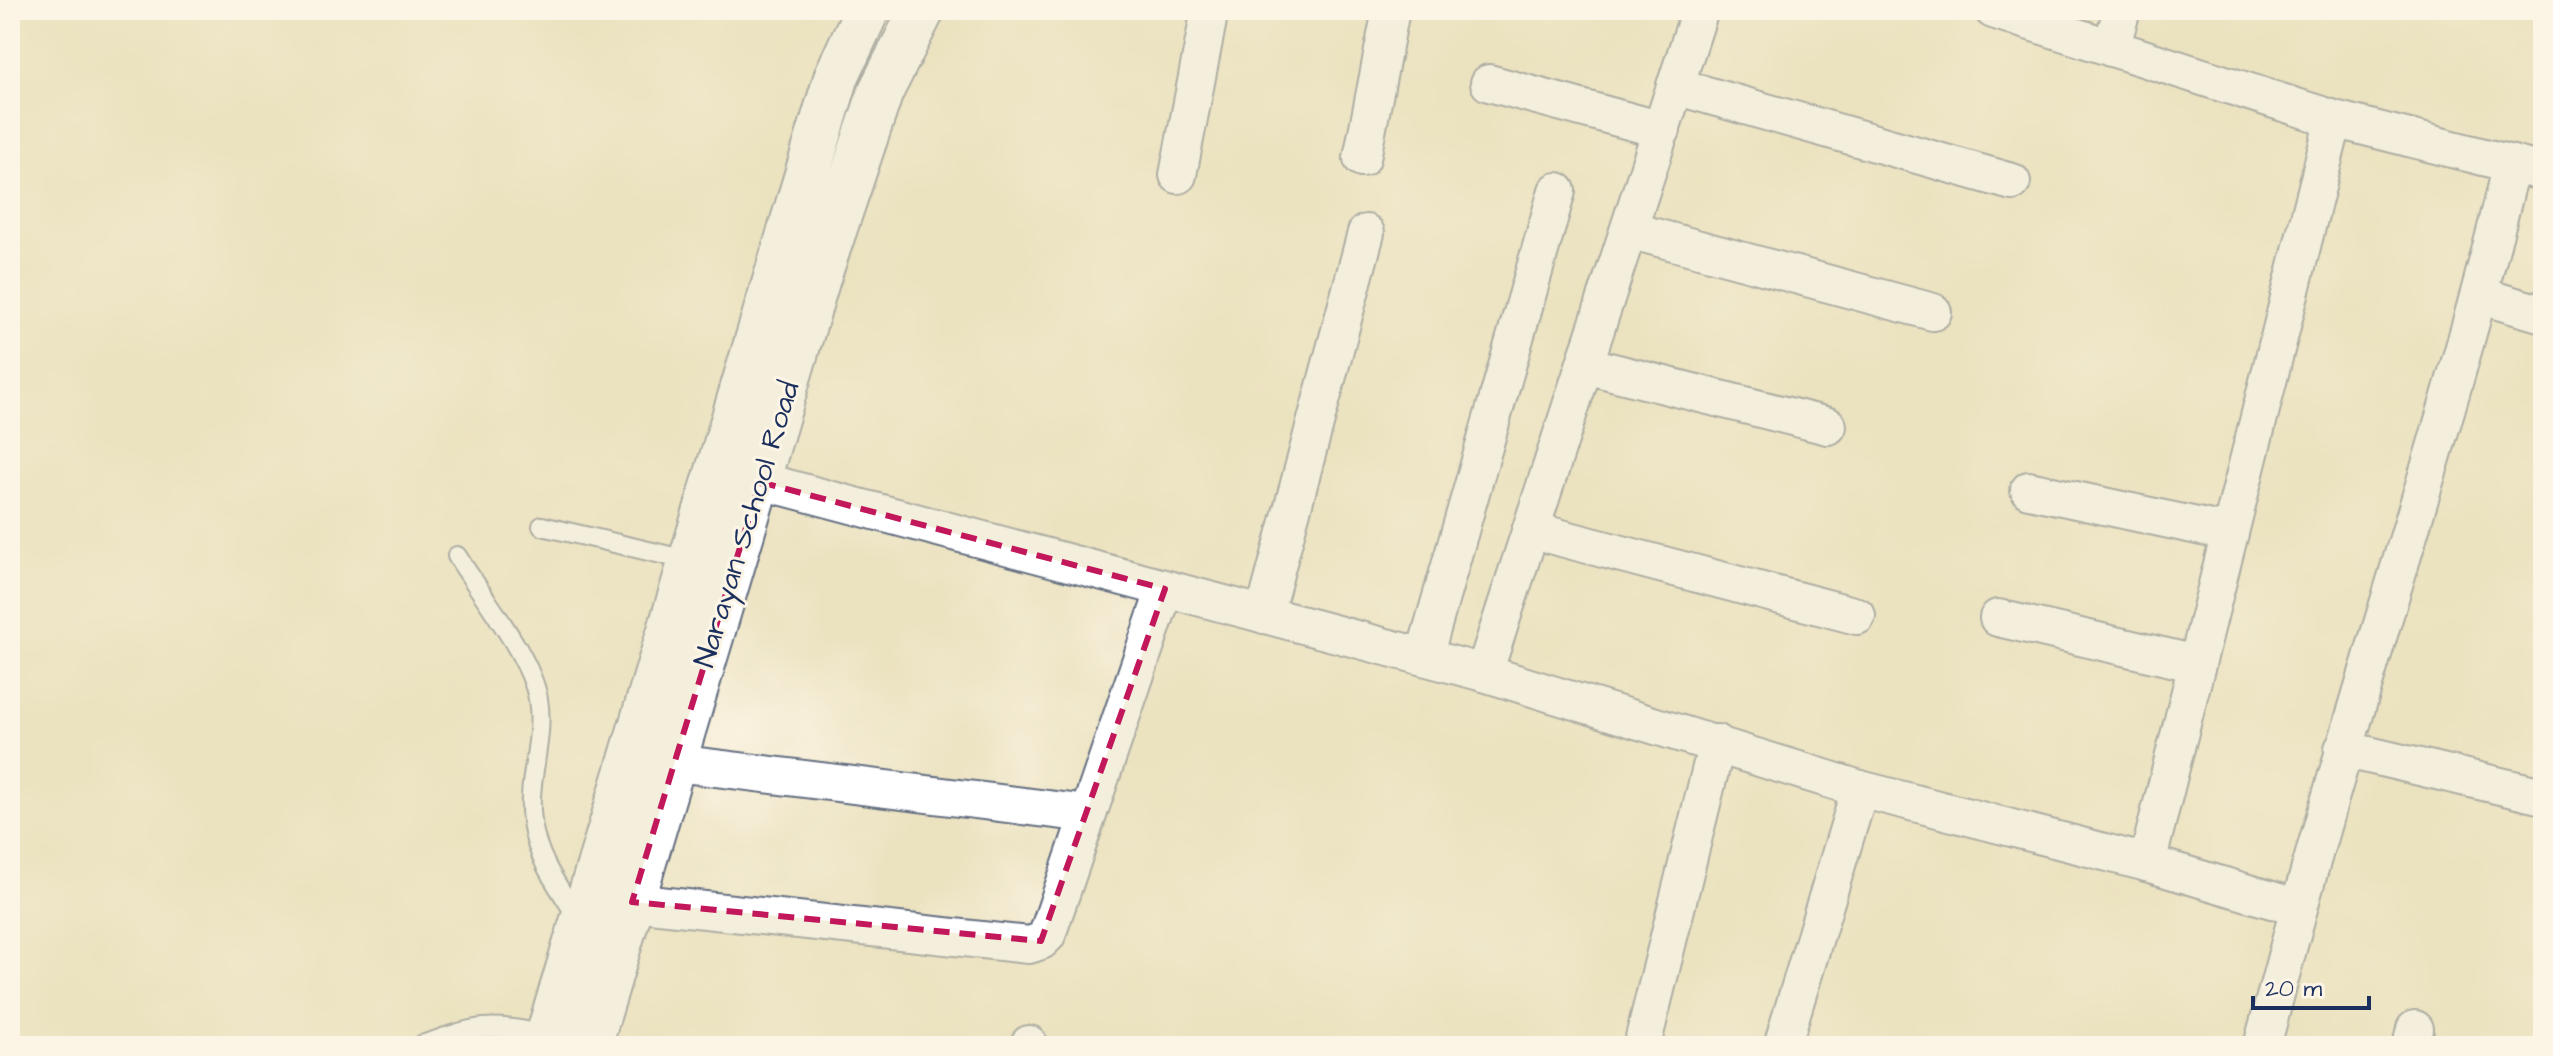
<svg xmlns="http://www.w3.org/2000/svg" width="2553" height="1056" viewBox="0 0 2553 1056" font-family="'Architects Daughter',sans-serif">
	<rect width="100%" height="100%" fill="#fcf5e5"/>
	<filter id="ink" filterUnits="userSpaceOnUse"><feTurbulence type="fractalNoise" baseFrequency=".0125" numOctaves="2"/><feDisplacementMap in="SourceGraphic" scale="16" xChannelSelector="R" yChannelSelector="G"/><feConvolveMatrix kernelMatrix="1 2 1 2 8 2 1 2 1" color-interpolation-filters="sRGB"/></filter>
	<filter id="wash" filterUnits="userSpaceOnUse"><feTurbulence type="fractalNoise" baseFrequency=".006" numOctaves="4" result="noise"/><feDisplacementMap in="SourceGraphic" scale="32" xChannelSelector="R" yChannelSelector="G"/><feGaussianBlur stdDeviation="1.8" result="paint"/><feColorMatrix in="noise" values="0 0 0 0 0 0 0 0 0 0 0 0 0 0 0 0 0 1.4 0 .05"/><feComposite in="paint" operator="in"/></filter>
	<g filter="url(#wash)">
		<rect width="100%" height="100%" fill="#ebe2c0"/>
	</g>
	<g filter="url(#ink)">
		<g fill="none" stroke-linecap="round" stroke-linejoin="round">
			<!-- service casing -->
			<g stroke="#646e80" stroke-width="22">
				<g id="service">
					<polyline points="542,526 691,561"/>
					<path d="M457 556C480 593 531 657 538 699 545 740 526 781 532 821 536 858 559 888 579 919"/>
					<path d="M422 1045C479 1025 488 1023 548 1035"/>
				</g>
			</g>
			<!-- minor casing -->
			<g stroke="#646e80" stroke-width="40">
				<g id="minor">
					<polyline points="1993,10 2334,119 2543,172"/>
					<polyline points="2111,48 2122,10"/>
					<polyline points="1489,83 1662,130"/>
					<polyline points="1675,86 2012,182"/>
					<polyline points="1362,158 1391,10"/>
					<polyline points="1178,175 1210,10"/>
					<polyline points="1629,230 1933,312"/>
					<polyline points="2481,296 2543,314"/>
					<polyline points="1585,365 1828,426"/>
					<polyline points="731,473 1484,673 1860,789 2147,863 2299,908 2262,1046"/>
					<polyline points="2029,490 2230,533"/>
					<polyline points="1531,530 1857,616"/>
					<polyline points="1264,615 1366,233"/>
					<polyline points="1998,618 2197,664"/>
					<polyline points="1424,657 1557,191"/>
					<polyline points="1484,673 1700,10"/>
					<polyline points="2343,749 2543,796"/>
					<polyline points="675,763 1088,814"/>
					<polyline points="2147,863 2334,119"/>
					<polyline points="632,902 1029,945 1041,941 1047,935 1165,589"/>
					<path d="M2299 908C2367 659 2452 415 2512 164"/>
					<polyline points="1029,1046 1029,1044"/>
					<polyline points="1642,1046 1717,743"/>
					<polyline points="1782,1046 1860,789"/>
					<polyline points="2411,1046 2415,1029"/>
				</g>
			</g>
			<!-- tertiary casing -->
			<g stroke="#646e80" stroke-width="48">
				<g id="tertiary">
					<polyline points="545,1046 837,75 867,10"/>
					<polyline points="589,1046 818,278 881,91 922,10"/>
				</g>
			</g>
			<!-- service -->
			<use href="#service" stroke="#fff" stroke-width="18"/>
			<!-- minor -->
			<use href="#minor" stroke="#fff" stroke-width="36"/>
			<!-- tertiary -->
			<use href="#tertiary" stroke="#fff" stroke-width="44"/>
		</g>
	</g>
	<!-- marked area -->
	<path d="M0 0H2553V1056H0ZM760 482 1165 589 1041 941 632 902Z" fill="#ebe2c0" fill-opacity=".55" fill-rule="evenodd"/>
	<path fill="none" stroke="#c2185b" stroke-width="6" stroke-dasharray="16 10" stroke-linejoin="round" d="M760 482 1165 589 1041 941 632 902Z"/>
	<g text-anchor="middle" stroke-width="6" stroke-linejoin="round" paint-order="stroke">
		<!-- street labels -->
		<g font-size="30" fill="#1b2f5e" stroke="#fcf5e5">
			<text transform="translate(746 524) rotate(-73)" y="10">Narayan School Road</text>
		</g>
	</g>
	<!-- margin -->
	<rect width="2553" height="1056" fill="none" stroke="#fcf5e5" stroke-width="40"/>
	<!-- scale -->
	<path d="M2253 996v12h116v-12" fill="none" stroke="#1b2f5e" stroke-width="4"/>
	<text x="2265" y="996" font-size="24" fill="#1b2f5e" stroke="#fcf5e5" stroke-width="6" paint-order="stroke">20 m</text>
</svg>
